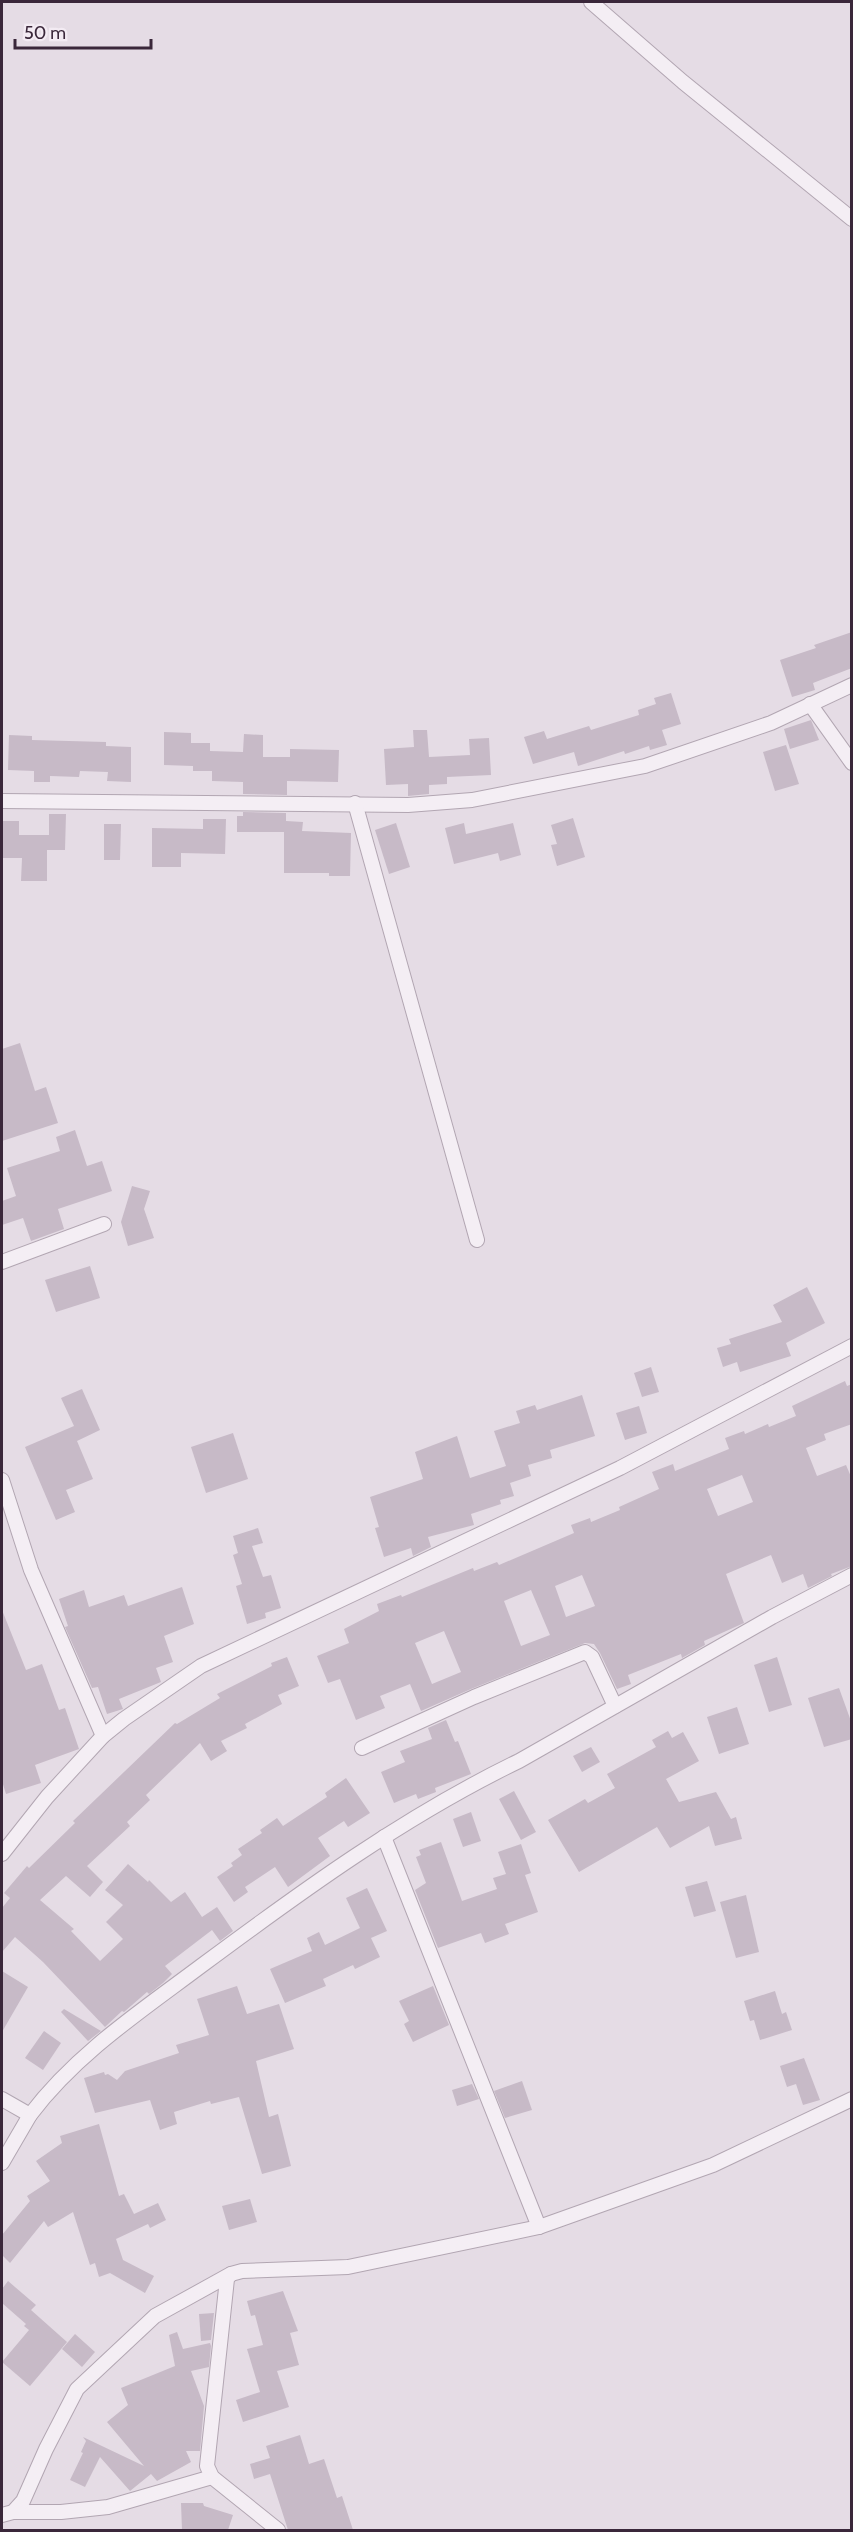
<svg xmlns="http://www.w3.org/2000/svg" width="853" height="2532" viewBox="0 0 853 2532" font-family="Cabin,sans-serif">
	<rect width="100%" height="100%" fill="#e5dce5"/>
	<!-- building -->
	<g fill="#c7bac7" fill-rule="evenodd">
		<polygon points="852,632 852,668 813,683 815,690 792,697 780,660 816,648 814,645"/>
		<polygon points="671,693 681,724 662,730 667,745 650,750 649,746 625,754 624,751 578,766 574,752 533,764 524,737 544,731 547,739 589,726 591,730 639,715 638,710 656,704 654,698"/>
		<polygon points="811,720 819,740 790,749 784,729"/>
		<polygon points="413,730 427,730 429,757 470,755 469,739 489,738 491,775 447,777 447,784 429,785 429,794 408,796 408,784 386,785 384,749 414,747"/>
		<polygon points="164,732 191,733 191,743 210,743 210,751 243,752 244,734 263,735 263,757 290,757 290,749 339,750 338,782 287,781 287,795 243,794 243,782 212,781 212,771 193,771 193,766 164,765"/>
		<polygon points="9,735 32,736 32,740 106,742 106,746 131,747 131,782 107,781 108,772 80,771 79,777 50,776 50,782 34,782 34,771 8,770"/>
		<polygon points="786,745 799,784 775,791 763,752"/>
		<polygon points="243,812 286,813 286,821 303,822 302,831 351,833 350,876 329,876 329,873 284,873 284,832 237,832 237,816 243,816"/>
		<polygon points="49,814 66,814 65,850 47,850 47,881 21,881 22,858 2,858 2,821 19,821 19,835 49,835"/>
		<polygon points="573,818 585,857 557,866 551,845 557,844 551,825"/>
		<polygon points="203,819 226,819 225,854 181,853 181,867 152,867 152,828 203,829"/>
		<polygon points="396,823 410,867 389,874 375,830"/>
		<polygon points="464,823 466,834 513,823 521,855 500,861 498,853 454,864 445,828"/>
		<polygon points="104,824 121,824 120,860 104,860"/>
		<polygon points="20,1043 35,1091 46,1087 58,1123 2,1141 2,1049"/>
		<polygon points="75,1130 87,1166 102,1161 112,1191 58,1209 64,1229 31,1241 23,1218 2,1225 2,1201 16,1196 7,1168 60,1151 56,1137"/>
		<polygon points="132,1186 150,1191 144,1209 154,1238 128,1246 121,1222"/>
		<polygon points="90,1266 100,1298 56,1312 45,1280"/>
		<polygon points="807,1287 825,1323 786,1343 791,1356 740,1372 737,1362 723,1367 717,1348 731,1344 729,1339 782,1322 773,1305"/>
		<polygon points="651,1367 659,1392 642,1397 634,1373"/>
		<path d="M845 1381 847 1386 852 1384V1424L824 1434 826 1440 806 1448 817 1476 846 1465 852 1479V1566L831 1574 832 1576 808 1588 803 1574 782 1583 771 1555 726 1574 744 1623 704 1641 705 1645 682 1658 681 1654 628 1675 631 1684 617 1689 600 1653 594 1644 585 1643 471 1689 421 1711 410 1684 380 1696 385 1708 356 1720 340 1679 328 1683 317 1656 349 1643 344 1629 379 1611 377 1604 401 1595 402 1597 473 1568 474 1571 497 1562 499 1565 574 1533 571 1525 590 1518 591 1522 620 1510 619 1507 659 1489 652 1472 673 1464 675 1471 729 1449 725 1438 744 1431 745 1434 768 1424 769 1427 796 1416 792 1406ZM742 1475 753 1502 718 1516 707 1489ZM582 1575 595 1606 566 1617 555 1586ZM531 1590 550 1635 521 1646 504 1601ZM444 1631 461 1672 432 1684 415 1643Z"/>
		<polygon points="82,1389 100,1430 77,1441 93,1479 66,1490 75,1512 56,1520 25,1447 74,1426 61,1398"/>
		<polygon points="582,1395 595,1436 550,1450 552,1458 528,1465 531,1476 510,1483 514,1496 500,1500 501,1504 471,1514 474,1525 428,1537 431,1547 413,1556 411,1548 384,1557 375,1528 379,1527 370,1497 423,1479 415,1452 457,1436 470,1478 506,1466 494,1431 520,1423 516,1411 535,1405 537,1410"/>
		<polygon points="639,1406 647,1433 625,1440 616,1413"/>
		<polygon points="233,1433 248,1479 206,1493 191,1447"/>
		<polygon points="258,1528 263,1543 252,1546 263,1577 271,1575 281,1608 265,1613 266,1618 247,1624 236,1586 242,1584 233,1555 238,1553 233,1536"/>
		<polygon points="182,1587 194,1624 164,1636 173,1662 156,1668 161,1682 119,1699 123,1709 107,1714 98,1687 92,1688 65,1627 68,1626 59,1599 84,1590 89,1607 124,1595 128,1606"/>
		<polygon points="2,1610 26,1670 42,1664 59,1710 65,1708 79,1749 35,1765 41,1783 6,1794 2,1781"/>
		<polygon points="287,1657 299,1686 278,1695 282,1704 245,1724 247,1728 221,1741 227,1751 211,1761 200,1743 146,1795 150,1800 127,1822 130,1826 87,1866 103,1882 90,1897 66,1876 40,1900 74,1929 71,1931 100,1961 123,1939 106,1922 123,1905 105,1890 128,1864 148,1882 149,1880 171,1902 185,1892 202,1917 217,1907 233,1931 220,1941 212,1930 165,1966 172,1974 163,1983 149,1994 147,1992 124,2012 122,2011 105,2027 43,1962 15,1937 2,1952 2,1908 10,1898 4,1893 27,1866 29,1868 75,1823 73,1821 175,1723 177,1724 220,1698 217,1694 272,1666 271,1663"/>
		<polygon points="777,1657 792,1705 769,1712 754,1665"/>
		<polygon points="839,1688 852,1724 852,1739 824,1747 808,1698"/>
		<polygon points="737,1707 749,1744 719,1754 707,1717"/>
		<polygon points="446,1720 455,1742 458,1741 471,1774 435,1788 436,1792 418,1799 416,1794 394,1803 381,1772 405,1762 400,1751 432,1739 428,1728"/>
		<polygon points="668,1731 672,1738 683,1732 699,1761 666,1779 679,1802 716,1792 731,1819 736,1817 742,1839 715,1846 709,1826 670,1848 657,1827 579,1872 548,1820 585,1799 588,1803 615,1788 607,1774 656,1747 652,1740"/>
		<polygon points="591,1747 600,1762 582,1772 573,1756"/>
		<polygon points="346,1778 370,1813 348,1827 344,1821 318,1838 330,1856 288,1887 275,1867 245,1887 248,1892 234,1902 217,1877 233,1866 231,1863 242,1855 238,1849 262,1833 260,1830 277,1818 283,1826 327,1797 325,1793"/>
		<polygon points="514,1791 536,1832 521,1840 499,1799"/>
		<polygon points="471,1812 481,1841 463,1847 453,1819"/>
		<polygon points="441,1842 462,1901 497,1889 493,1878 506,1874 498,1852 521,1844 531,1873 525,1875 538,1912 505,1924 509,1934 485,1943 481,1933 438,1948 415,1890 426,1883 416,1857 421,1855 419,1850"/>
		<polygon points="707,1881 716,1911 694,1917 685,1887"/>
		<polygon points="367,1888 387,1931 371,1938 380,1957 355,1969 353,1965 323,1979 326,1986 285,2003 270,1969 312,1951 307,1938 319,1932 325,1945 360,1928 346,1898"/>
		<polygon points="746,1895 759,1952 736,1958 720,1902"/>
		<polygon points="2,1971 28,1987 2,2032"/>
		<polygon points="237,1986 247,2014 279,2004 294,2049 256,2061 269,2117 278,2114 291,2166 262,2174 239,2097 211,2104 210,2101 174,2112 177,2124 160,2130 150,2100 95,2113 84,2078 104,2072 105,2075 108,2074 117,2080 125,2071 179,2053 176,2045 209,2035 197,1999"/>
		<polygon points="433,1986 449,2025 413,2042 404,2024 409,2021 399,2001"/>
		<polygon points="775,1991 782,2014 786,2012 792,2030 760,2040 754,2020 750,2021 744,2001"/>
		<polygon points="64,2009 101,2031 88,2041 61,2012"/>
		<polygon points="44,2031 61,2043 43,2070 25,2058"/>
		<polygon points="804,2058 820,2100 803,2105 796,2084 787,2087 780,2066"/>
		<polygon points="522,2081 532,2110 505,2118 494,2091"/>
		<polygon points="472,2084 479,2099 457,2106 452,2090"/>
		<polygon points="99,2124 119,2196 124,2194 134,2214 158,2203 166,2220 150,2228 148,2224 116,2239 123,2260 154,2276 145,2293 110,2273 99,2277 95,2263 90,2265 73,2212 48,2227 44,2221 10,2263 2,2255 2,2235 30,2201 27,2196 50,2181 36,2161 62,2143 60,2136"/>
		<polygon points="250,2199 257,2222 229,2230 222,2206"/>
		<polygon points="8,2281 36,2305 31,2310 67,2342 30,2386 2,2362 29,2330 24,2326 26,2324 2,2303 2,2289"/>
		<polygon points="283,2291 298,2331 290,2333 299,2365 277,2371 289,2407 243,2422 236,2400 260,2392 247,2349 263,2345 255,2315 251,2316 247,2301"/>
		<polygon points="214,2313 211,2340 201,2341 199,2314"/>
		<polygon points="177,2332 183,2349 210,2343 211,2346 209,2367 191,2371 204,2406 200,2451 186,2451 191,2462 157,2481 151,2474 130,2491 100,2457 85,2487 70,2480 83,2453 81,2452 86,2441 83,2437 144,2466 107,2422 128,2405 121,2388 175,2366 169,2335"/>
		<polygon points="75,2334 95,2352 82,2367 62,2349"/>
		<polygon points="300,2435 309,2464 324,2459 337,2498 342,2496 353,2530 288,2530 270,2474 254,2479 250,2464 270,2458 266,2446"/>
		<polygon points="181,2503 203,2503 204,2506 233,2515 228,2530 182,2530"/>
	</g>
	<g fill="none" stroke-linecap="round" stroke-linejoin="round">
		<!-- street casing -->
		<g stroke="#b2a6b2" stroke-width="16">
			<g id="street">
				<polyline points="591,2 683,82 852,219"/>
				<polyline points="810,704 852,763"/>
				<polyline points="2,801 408,805 472,800 645,766 771,723 852,685"/>
				<polyline points="355,803 477,1240"/>
				<polyline points="2,1262 104,1224"/>
				<polyline points="2,1480 31,1570 103,1736"/>
				<polyline points="362,1748 474,1697 585,1652 592,1657 615,1706"/>
				<polyline points="384,1837 539,2227"/>
				<polyline points="2,1854 47,1797 103,1736 124,1719 201,1666 620,1468 852,1346"/>
				<path d="M2 2099 30 2115C76 2054 141 2011 201 1966 302 1891 405 1816 519 1761L772 1617 852 1575"/>
				<polyline points="2,2163 30,2115"/>
				<polyline points="13,2512 61,2512 108,2507 212,2477"/>
				<polyline points="2,2515 13,2512 23,2501 46,2449 77,2389 155,2316 231,2274"/>
				<polyline points="278,2530 212,2477 207,2466 227,2279 231,2274 242,2271 348,2267 539,2227 713,2165 852,2099"/>
			</g>
		</g>
		<!-- street -->
		<use href="#street" stroke="#f4eef4" stroke-width="14"/>
	</g>
	<!-- border -->
	<rect width="853" height="2532" fill="none" stroke="#3a273a" stroke-width="6"/>
	<!-- scale -->
	<path d="M15 39v9h136v-9" fill="none" stroke="#3a273a" stroke-width="3"/>
	<text x="24" y="39" font-size="18" fill="#3a273a" stroke="#f3ebf3" stroke-width="4.5" paint-order="stroke">50 m</text>
</svg>
